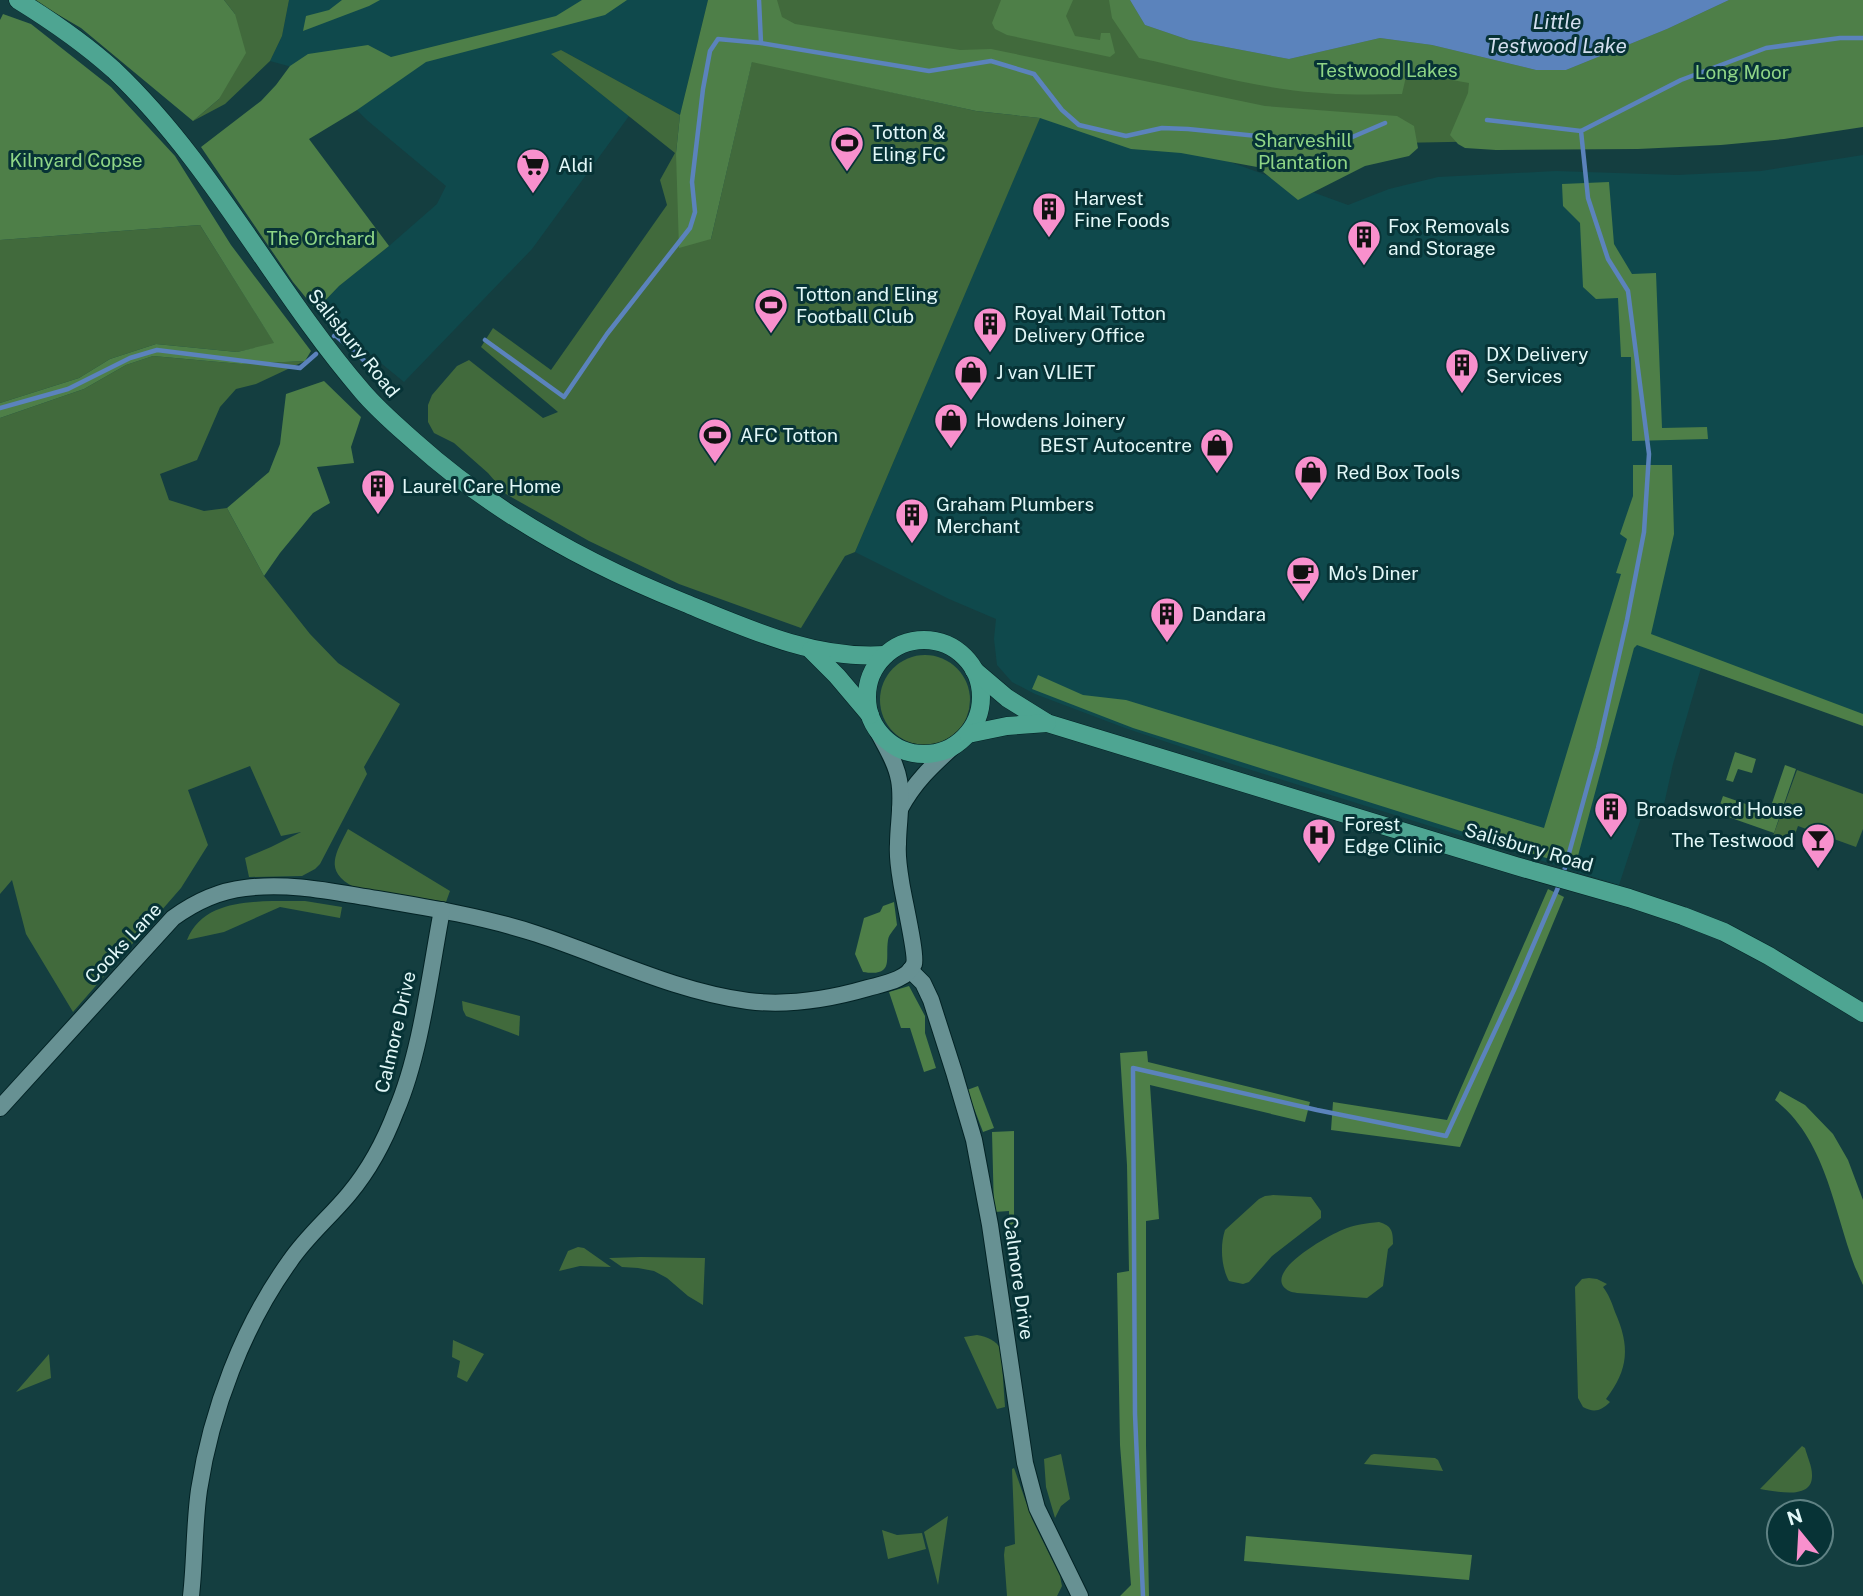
<svg xmlns="http://www.w3.org/2000/svg" width="1863" height="1596" viewBox="0 0 1863 1596" font-family="'Public Sans',sans-serif">
	<rect width="100%" height="100%" fill="#143e40"/>
	<!-- built -->
	<g fill="#0f494c">
		<polygon points="289,0 708,0 680,115 561,50 552,55 629,116 532,249 404,382 316,310 339,286 389,246 437,204 446,186 368,121 321,75 270,61 282,36"/>
		<polygon points="1049,96 1348,205 1389,189 1438,177 1556,171 1677,175 1761,171 1863,155 1863,725 1701,668 1673,764 1661,818 1643,812 1619,885 1235,765 1125,728 1035,694 1012,682 997,665 994,639 996,619 949,599 855,552"/>
	</g>
	<!-- green -->
	<g fill="#416a3c">
		<polygon points="224,0 289,0 282,36 270,61 225,104 193,121 219,99 235,14"/>
		<polygon points="735,0 1863,0 1551,140 1397,143 732,31"/>
		<polygon points="561,50 680,115 676,153 711,239 752,61 976,111 1040,118 855,552 845,556 801,628 679,584 589,541 506,494 488,473 454,443 434,433 428,422 428,405 432,395 457,366 469,360 543,418 558,412 481,347 493,328 551,370 667,205 660,180 675,153 551,54"/>
		<polygon points="200,225 275,344 237,352 156,344 110,359 79,378 0,403 0,240"/>
		<polygon points="153,356 241,364 305,361 256,384 236,389 220,407 197,460 160,474 169,500 204,511 227,508 264,576 310,634 338,663 400,704 364,767 367,774 320,864 315,869 302,876 249,877 245,858 271,847 301,832 281,836 250,766 188,790 208,845 181,888 73,1012 26,934 12,880 0,894 0,418 84,389 126,365"/>
		<circle cx="925" cy="700" r="45"/>
		<polygon points="1797,770 1863,794 1863,829 1856,847 1798,826 1792,843 1773,836"/>
		<path d="M348 829 450 891 446 902 354 887C323 871 336 853 348 829Z"/>
		<path d="M272 901H305L342 907 340 918 280 907 224 932 187 940C201 905 239 902 272 901Z"/>
		<polygon points="462,1001 520,1016 519,1036 466,1016 463,1010"/>
		<path d="M1273 1195 1311 1197 1321 1211V1218L1272 1256 1249 1282 1243 1284 1229 1281C1221 1267 1220 1245 1225 1230L1259 1199 1265 1196Z"/>
		<path d="M1379 1222C1392 1226 1393 1231 1393 1244L1388 1249 1383 1286 1367 1298 1297 1293C1291 1292 1287 1291 1283 1286 1271 1267 1328 1236 1342 1230 1353 1225 1367 1223 1379 1222Z"/>
		<polygon points="578,1247 584,1248 611,1267 580,1266 559,1271 568,1251"/>
		<polygon points="641,1257 705,1258 703,1305 688,1296 667,1278 654,1271 638,1268 622,1267 609,1258"/>
		<path d="M1589 1278 1597 1279 1607 1284 1603 1287C1609 1295 1612 1303 1615 1312 1630 1346 1629 1369 1606 1399L1610 1402C1601 1411 1594 1413 1583 1407L1578 1398 1575 1287 1582 1279Z"/>
		<path d="M977 1335C988 1337 995 1340 1001 1349L1005 1407 997 1409 964 1337Z"/>
		<polygon points="453,1340 484,1354 467,1382 457,1377 460,1361 452,1357"/>
		<polygon points="49,1354 51,1378 16,1392"/>
		<path d="M1802 1446 1805 1448C1807 1456 1812 1466 1812 1475 1813 1501 1775 1491 1760 1489Z"/>
		<polygon points="1061,1454 1070,1499 1061,1506 1055,1518 1046,1487 1044,1459"/>
		<polygon points="1374,1454 1435,1458 1438,1460 1443,1471 1364,1464 1371,1455"/>
		<polygon points="1014,1468 1032,1519 1060,1576 1062,1586 1057,1596 1007,1596 1004,1555 1005,1547 1015,1544 1012,1469"/>
		<polygon points="948,1516 938,1585 924,1532"/>
		<polygon points="882,1530 897,1535 922,1533 926,1549 888,1559"/>
	</g>
	<!-- forest -->
	<g fill="#4e7f48">
		<polygon points="33,0 224,0 235,14 246,53 219,99 193,121 81,28"/>
		<polygon points="342,0 380,0 369,6 303,31 306,16 329,10"/>
		<polygon points="582,0 627,0 605,15 426,62 357,110 309,139 389,246 339,286 316,310 293,282 201,147 261,101 276,85 290,66 308,54 368,45 391,57 556,16"/>
		<polygon points="708,0 777,0 782,17 795,24 960,50 991,49 1265,106 1397,116 1414,126 1418,148 1409,156 1365,166 1298,200 1257,167 1181,153 1131,149 1040,118 976,111 752,62 711,239 679,248 676,153 680,115"/>
		<polygon points="1001,0 1073,0 1066,16 1075,36 1100,40 1101,33 1110,33 1115,53 1110,57 1007,35 995,29 992,23"/>
		<path d="M1109 0H1130L1145 25 1189 40 1289 59 1380 38 1432 45 1536 70H1566L1667 29 1729 0H1863V127L1784 139 1721 145 1638 149 1496 150 1465 148 1458 144 1450 135 1468 93 1469 83 1407 72 1402 94C1362 95 1323 95 1283 89 1234 82 1187 68 1139 58L1112 18Z"/>
		<polygon points="3,14 31,24 111,87 175,156 231,245 311,351 305,361 241,364 153,356 126,365 84,389 0,418 0,403 79,378 110,359 156,344 237,352 274,343 200,225 0,240 0,20"/>
		<polygon points="1609,182 1614,244 1632,274 1656,273 1662,428 1707,427 1708,439 1632,441 1631,357 1621,357 1618,298 1596,299 1583,287 1580,223 1563,206 1562,184"/>
		<polygon points="324,381 361,417 351,447 354,463 317,467 330,503 313,513 280,553 264,576 227,508 269,472 280,444 286,394"/>
		<polygon points="1633,465 1672,465 1674,534 1651,634 1863,714 1863,726 1637,645 1634,648 1575,867 1133,728 1032,689 1038,675 1083,695 1126,700 1544,828 1621,574 1616,573 1627,539 1620,534 1633,496"/>
		<polygon points="1735,752 1756,759 1752,773 1738,769 1733,782 1726,780"/>
		<polygon points="1785,765 1796,769 1774,833 1717,813 1723,796 1769,812"/>
		<polygon points="1548,889 1564,897 1460,1147 1331,1130 1333,1102 1447,1120"/>
		<path d="M894 902 897 925C894 930 889 934 888 940 885 959 895 977 863 972L855 954 864 918 880 912 883 906Z"/>
		<polygon points="909,986 925,1016 925,1033 936,1068 924,1072 910,1028 901,1028 889,992"/>
		<polygon points="1147,1051 1148,1062 1310,1102 1305,1122 1150,1085 1159,1219 1146,1221 1146,1445 1149,1596 1120,1596 1131,1585 1120,1445 1117,1273 1129,1271 1127,1165 1120,1053"/>
		<polygon points="978,1086 994,1128 983,1132 967,1090"/>
		<path d="M1780 1091 1805 1105 1833 1134 1848 1160 1863 1200V1285C1834 1225 1832 1144 1775 1100Z"/>
		<polygon points="1014,1131 1014,1252 1010,1252 1009,1211 994,1212 992,1132"/>
		<polygon points="1246,1536 1472,1555 1469,1580 1244,1561"/>
	</g>
	<!-- water -->
	<polygon fill="#5b83bc" points="1130,0 1729,0 1667,29 1566,70 1536,70 1432,45 1380,38 1289,59 1189,40 1145,25"/>
	<g fill="none" stroke-linecap="round" stroke-linejoin="round">
		<!-- stream -->
		<g stroke="#5b83bc" stroke-width="4.5">
			<polyline points="759,0 761,43"/>
			<polyline points="1487,120 1581,131"/>
			<polyline points="334,336 335,335 384,378"/>
			<polyline points="485,340 564,397 607,334 690,228 695,212 692,182 703,89 710,51 718,39 761,43 929,71 991,61 1034,74 1062,110 1079,125 1126,136 1162,128 1188,129 1336,144 1385,123"/>
			<polyline points="0,408 68,389 130,358 157,350 300,368 316,354"/>
			<polyline points="1563,875 1598,748 1627,620 1644,532 1649,454 1628,291 1608,259 1588,198 1581,131 1681,80 1766,48 1840,38 1863,38"/>
			<polyline points="1143,1596 1135,1414 1133,1068 1317,1110 1446,1136 1514,990 1560,883"/>
		</g>
		<!-- secondary casing -->
		<g stroke="#032325" stroke-width="18">
			<g id="secondary">
				<path d="M900 809C915 781 933 765 956 744"/>
				<polyline points="910,970 923,983 931,1000 954,1072 974,1140 990,1225 1025,1463 1037,1508 1080,1596"/>
				<path d="M0 1108 173 918C195 902 218 891 245 888 290 882 333 892 377 899 431 908 485 917 537 934 607 957 674 991 748 1001 788 1006 830 999 868 988 882 984 908 980 914 964 917 955 903 896 901 881 899 869 897 856 898 844 898 823 903 801 899 780 896 763 886 747 878 732"/>
				<path d="M191 1596C195 1561 194 1525 199 1490 211 1411 243 1326 290 1261 307 1236 330 1217 349 1194 369 1170 385 1140 396 1111 421 1053 430 973 442 910"/>
			</g>
		</g>
		<!-- primary casing -->
		<g stroke="#032325" stroke-width="19">
			<g id="primary">
				<path d="M18 0C52 21 85 44 114 70 213 164 274 289 362 391 378 410 397 426 415 442 494 513 587 564 685 603 748 629 816 660 885 655"/>
				<circle cx="924" cy="697" r="57"/>
				<polyline points="811,650 837,676 870,715"/>
				<polyline points="974,670 1007,698 1047,723 1516,866 1629,898 1683,916 1724,932 1769,956 1863,1013"/>
				<polyline points="968,734 1007,726 1047,723"/>
			</g>
		</g>
		<!-- secondary -->
		<use href="#secondary" stroke="#679193" stroke-width="16"/>
		<!-- primary -->
		<use href="#primary" stroke="#4ea592" stroke-width="18"/>
	</g>
	<!-- icons -->
	<defs>
		<g id="stadium-pin" transform="scale(1.75)"><path d="M0 17L-7.5 6A9.5 9.5 0 1 1 7.5 6Z" fill="#f890cd" stroke="#073336"/><path d="M0-5a6.5 5 0 1 0 0 10a6.5 5 0 1 0 0-10ZM-3.5-1.8h7v3.6h-7Z" fill="#111"/></g>
		<g id="supermarket-pin" transform="scale(1.75)"><path d="M0 17L-7.5 6A9.5 9.5 0 1 1 7.5 6Z" fill="#f890cd" stroke="#073336"/><path d="M-6-5.5h2.5l.6 2H6L4.5 2H-2.5L-4.4-4H-6ZM-1.5 3.2a1.3 1.3 0 1 0 .1 0ZM3 3.2a1.3 1.3 0 1 0 .1 0Z" fill="#111"/></g>
		<g id="building-pin" transform="scale(1.75)"><path d="M0 17L-7.5 6A9.5 9.5 0 1 1 7.5 6Z" fill="#f890cd" stroke="#073336"/><path d="M-4-6H4V6H1V3H-1V6H-4ZM-2.5-4.3h1.7v1.8h-1.7ZM.8-4.3h1.7v1.8H.8ZM-2.5-1h1.7V.8h-1.7ZM.8-1h1.7V.8H.8Z" fill="#111"/></g>
		<g id="shop-pin" transform="scale(1.75)"><path d="M0 17L-7.5 6A9.5 9.5 0 1 1 7.5 6Z" fill="#f890cd" stroke="#073336"/><path d="M-5-2.5h2.3a2.7 3.5 0 0 1 5.4 0H5L5.5 6h-11ZM-1.5-2.5h3a1.5 2.3 0 0 0-3 0Z" fill="#111"/></g>
		<g id="cafe-pin" transform="scale(1.75)"><path d="M0 17L-7.5 6A9.5 9.5 0 1 1 7.5 6Z" fill="#f890cd" stroke="#073336"/><path d="M-5.5-4.5H6V0H3Q3 3.5 0 3.5H-2.5Q-5.5 3.5-5.5 0ZM3-3.2v2h1.7v-2ZM-6 4.5H4V6H-6Z" fill="#111"/></g>
		<g id="hospital-pin" transform="scale(1.75)"><path d="M0 17L-7.5 6A9.5 9.5 0 1 1 7.5 6Z" fill="#f890cd" stroke="#073336"/><path d="M-5-5h3v3.5h4V-5h3V5h-3V1.5h-4V5h-3Z" fill="#111"/></g>
		<g id="bar-pin" transform="scale(1.75)"><path d="M0 17L-7.5 6A9.5 9.5 0 1 1 7.5 6Z" fill="#f890cd" stroke="#073336"/><path d="M-6-5H6L.8 .8V4.5H3.5V6h-7V4.5H-.8V.8Z" fill="#111"/></g>
	</defs>
	<g fill-rule="evenodd">
		<use href="#stadium-pin" x="847" y="143"/>
		<use href="#supermarket-pin" x="533" y="165"/>
		<use href="#building-pin" x="1049" y="209"/>
		<use href="#building-pin" x="1364" y="237"/>
		<use href="#stadium-pin" x="771" y="305"/>
		<use href="#building-pin" x="990" y="324"/>
		<use href="#building-pin" x="1462" y="365"/>
		<use href="#shop-pin" x="971" y="372"/>
		<use href="#shop-pin" x="951" y="420"/>
		<use href="#stadium-pin" x="715" y="435"/>
		<use href="#shop-pin" x="1217" y="445"/>
		<use href="#shop-pin" x="1311" y="472"/>
		<use href="#building-pin" x="378" y="486"/>
		<use href="#building-pin" x="912" y="515"/>
		<use href="#cafe-pin" x="1303" y="573"/>
		<use href="#building-pin" x="1167" y="614"/>
		<use href="#building-pin" x="1611" y="809"/>
		<use href="#hospital-pin" x="1319" y="835"/>
		<use href="#bar-pin" x="1818" y="840"/>
	</g>
	<g text-anchor="middle" stroke-width="6" stroke-linejoin="round" paint-order="stroke">
		<!-- park labels -->
		<g font-size="19" fill="#8fd586" stroke="#073336">
			<text x="1387" y="77">Testwood Lakes</text>
			<text x="1742" y="79">Long Moor</text>
			<text x="1303" y="147">Sharveshill<tspan x="1303" dy="22">Plantation</tspan></text>
			<text x="76" y="167">Kilnyard Copse</text>
			<text x="321" y="245">The Orchard</text>
		</g>
		<!-- poi labels -->
		<g font-size="19" fill="#e2f8f8" stroke="#073336" text-anchor="start">
			<text x="872" y="139">Totton &amp;<tspan x="872" dy="22">Eling FC</tspan></text>
			<text x="558" y="172">Aldi</text>
			<text x="1074" y="205">Harvest<tspan x="1074" dy="22">Fine Foods</tspan></text>
			<text x="1388" y="233">Fox Removals<tspan x="1388" dy="22">and Storage</tspan></text>
			<text x="796" y="301">Totton and Eling<tspan x="796" dy="22">Football Club</tspan></text>
			<text x="1014" y="320">Royal Mail Totton<tspan x="1014" dy="22">Delivery Office</tspan></text>
			<text x="1486" y="361">DX Delivery<tspan x="1486" dy="22">Services</tspan></text>
			<text x="996" y="379">J van VLIET</text>
			<text x="976" y="427">Howdens Joinery</text>
			<text x="740" y="442">AFC Totton</text>
			<text x="1192" y="452" text-anchor="end">BEST Autocentre</text>
			<text x="1336" y="479">Red Box Tools</text>
			<text x="402" y="493">Laurel Care Home</text>
			<text x="936" y="511">Graham Plumbers<tspan x="936" dy="22">Merchant</tspan></text>
			<text x="1328" y="580">Mo's Diner</text>
			<text x="1192" y="621">Dandara</text>
			<text x="1636" y="816">Broadsword House</text>
			<text x="1344" y="831">Forest<tspan x="1344" dy="22">Edge Clinic</tspan></text>
			<text x="1794" y="847" text-anchor="end">The Testwood</text>
		</g>
		<!-- street labels -->
		<g font-size="19" fill="#e2f8f8" stroke="#073336">
			<text transform="translate(354 343) rotate(51)" y="7">Salisbury Road</text>
			<text transform="translate(1529 847) rotate(16)" y="7">Salisbury Road</text>
			<text transform="translate(123 943) rotate(-47)" y="7">Cooks Lane</text>
			<text transform="translate(395 1032) rotate(-77)" y="7">Calmore Drive</text>
			<text transform="translate(1019 1278) rotate(82)" y="7">Calmore Drive</text>
		</g>
		<!-- water labels -->
		<g font-size="21" font-style="italic" fill="#d2deee" stroke="#073336">
			<text x="1557" y="29">Little<tspan x="1557" dy="24">Testwood Lake</tspan></text>
		</g>
	</g>
	<!-- north arrow -->
	<g transform="translate(1800 1533) rotate(342)"><circle r="33" fill="#073336" stroke="#5f8284" stroke-width="2"/>
	<path d="M0-5L12 26L0 18L-12 26Z" fill="#f890cd"/>
	<text y="-10" font-size="19" font-weight="bold" text-anchor="middle" fill="#e2f8f8">N</text>
	</g>
</svg>
